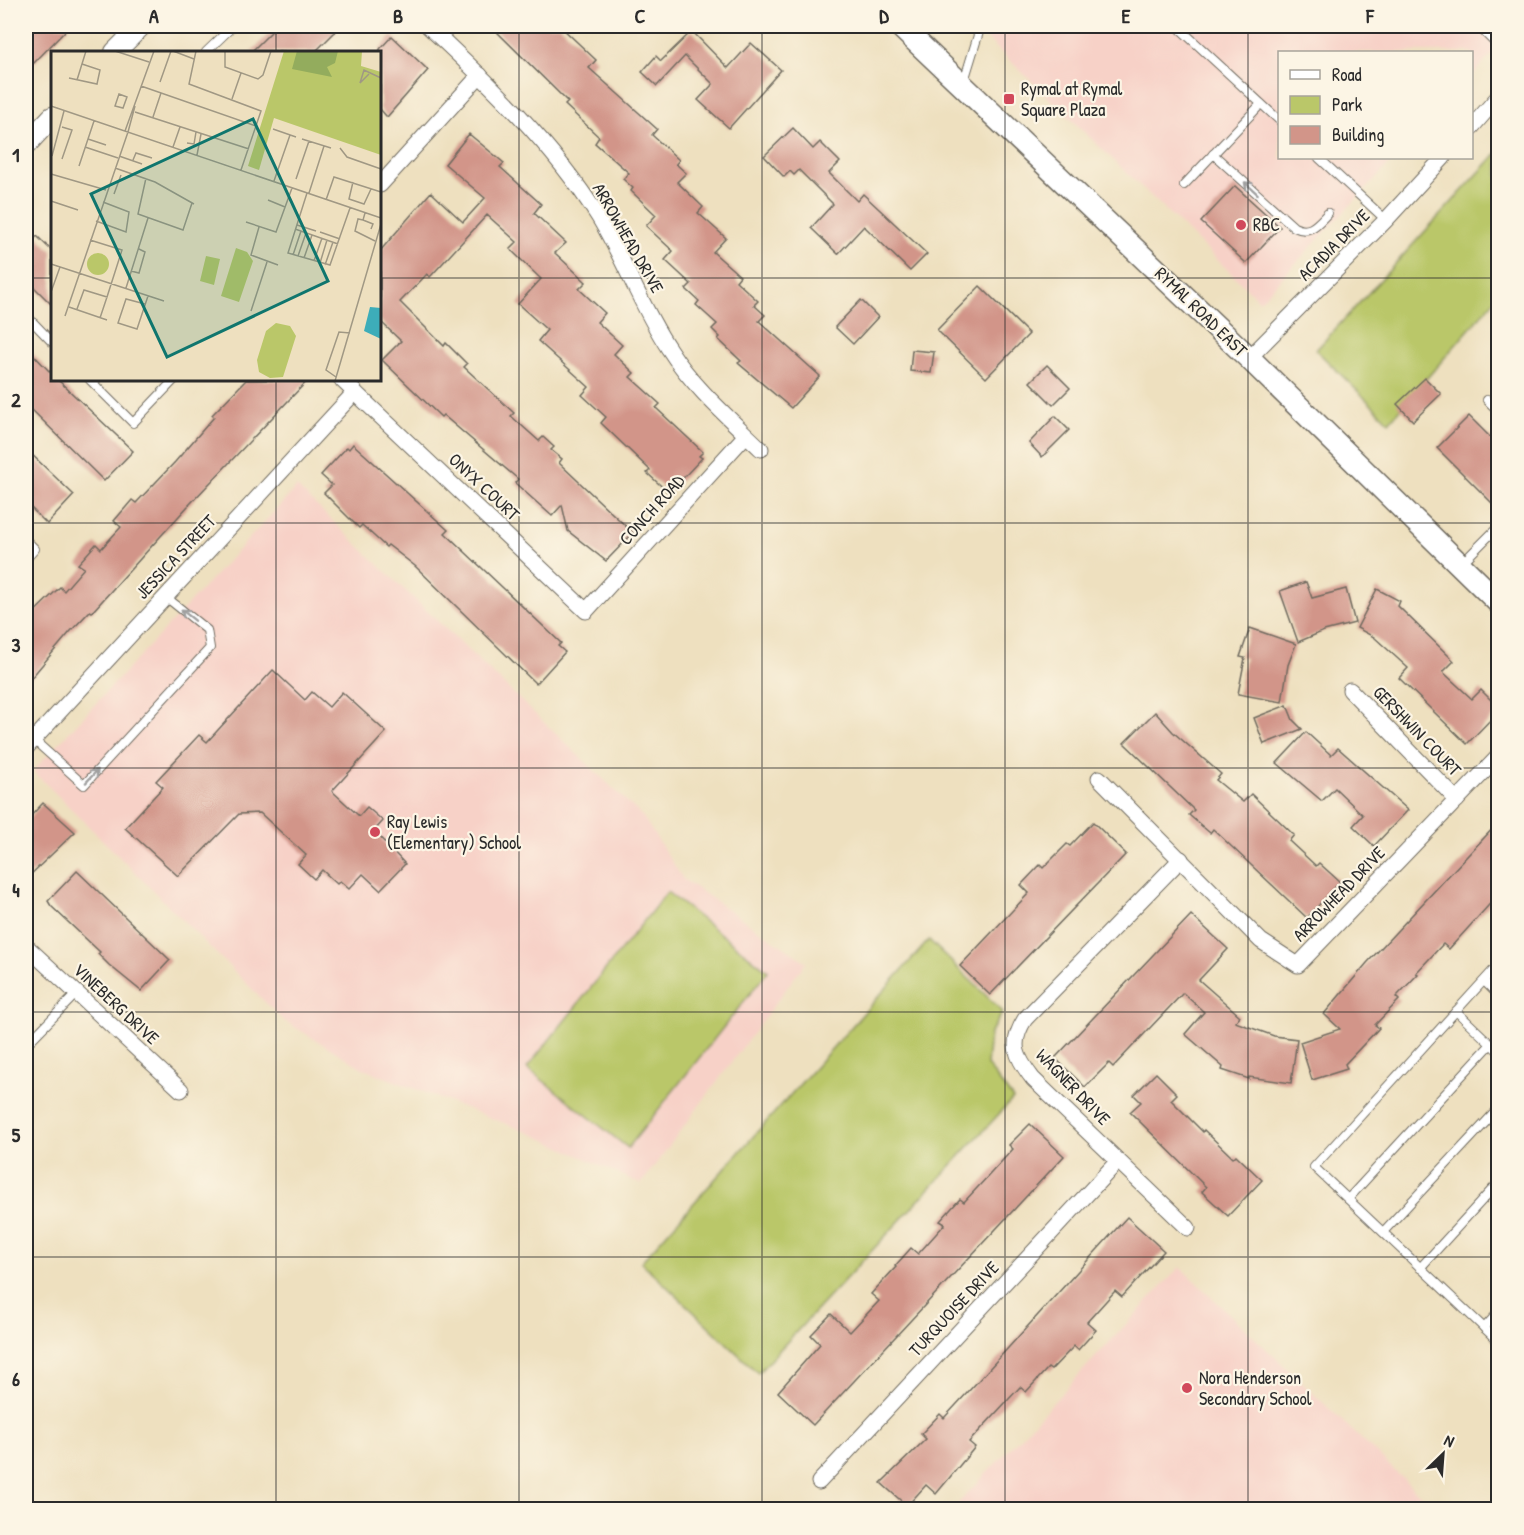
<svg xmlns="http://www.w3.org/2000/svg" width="1524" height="1535" viewBox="0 0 1524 1535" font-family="'Patrick Hand',sans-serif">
	<rect width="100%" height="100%" fill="#fcf5e5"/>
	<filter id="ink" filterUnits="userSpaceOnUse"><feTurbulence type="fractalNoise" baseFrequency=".0167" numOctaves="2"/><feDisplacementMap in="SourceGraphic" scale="12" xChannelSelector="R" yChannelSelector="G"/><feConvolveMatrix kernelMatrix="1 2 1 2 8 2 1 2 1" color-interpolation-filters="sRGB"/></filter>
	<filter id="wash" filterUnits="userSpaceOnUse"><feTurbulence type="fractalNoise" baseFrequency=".008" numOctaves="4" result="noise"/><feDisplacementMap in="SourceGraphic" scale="24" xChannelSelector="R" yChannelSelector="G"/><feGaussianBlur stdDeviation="1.35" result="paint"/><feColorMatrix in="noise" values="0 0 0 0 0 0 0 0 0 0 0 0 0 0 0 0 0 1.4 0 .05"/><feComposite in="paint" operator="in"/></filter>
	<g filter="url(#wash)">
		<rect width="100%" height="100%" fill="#eee0bf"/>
		<!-- built -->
		<g fill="#f7d1c7">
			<polygon points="974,26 1498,26 1498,47 1472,76 1472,52 1280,52 1280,158 1395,158 1260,301"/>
			<polygon points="297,487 643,817 683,879 806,962 641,1184 530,1133 366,1070 283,1020 33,771"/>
			<polygon points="1180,1267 1435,1509 953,1509"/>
		</g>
		<!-- green -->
		<g fill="#bac769" stroke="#72794a" stroke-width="1.5">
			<polygon points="1498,152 1498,296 1389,422 1316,350"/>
			<polygon points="667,892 768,971 628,1148 527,1068"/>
			<polygon points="929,940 1003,1012 990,1033 987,1065 1013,1099 758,1373 641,1262"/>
		</g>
		<g id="blocks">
			<!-- building -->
			<g fill="#d29589">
				<polygon points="26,26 70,26 34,63 26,55"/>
				<polygon points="277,26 341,26 315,52 251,52"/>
				<polygon points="491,26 560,26 596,60 589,68 657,129 652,135 679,160 676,164 686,173 677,182 703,207 698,213 726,238 713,252 740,276 736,281 758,301 754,305 765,315 759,321 820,376 791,408 738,363 741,361 718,339 720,337 712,329 717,324 696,305 699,301 686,289 691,284 665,260 673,251 646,226 656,215 631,191 633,188 623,179 629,173 595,143 599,137 565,105 568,102"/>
				<polygon points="692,31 728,68 751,43 781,70 729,128 698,100 713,84 685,56 657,86 642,72 656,56 661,61"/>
				<polygon points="392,36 428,70 387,117 380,109 380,49"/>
				<polygon points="793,128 813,149 820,142 840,162 829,173 857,201 863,194 927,254 910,271 864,226 838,254 811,228 833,204 799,170 794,175 790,171 784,177 764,156"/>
				<polygon points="469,134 504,163 500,167 541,204 534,213 566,243 555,253 586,282 579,289 605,313 597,322 622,345 614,354 634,373 630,377 660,404 656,408 703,452 699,456 702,458 669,493 647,473 650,470 601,423 606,417 582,395 589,387 538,341 547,330 518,304 541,279 510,249 517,242 487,215 430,277 427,274 400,302 444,346 446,343 467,364 464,367 514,413 511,416 539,441 543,437 554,447 551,450 562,459 559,463 633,533 606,561 568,531 562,505 552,516 515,483 518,479 443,415 441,417 382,360 401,341 380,321 380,251 431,192 463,222 485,198 445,164"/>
				<polygon points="1235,186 1280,227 1246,263 1201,222"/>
				<polygon points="37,236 52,251 52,305 26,279 26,248"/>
				<polygon points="980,286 1029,334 986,378 937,330"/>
				<polygon points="861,300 878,317 853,344 835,327"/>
				<polygon points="26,347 52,374 52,380 58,380 133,451 104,481 26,404"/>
				<polygon points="912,350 934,352 931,373 910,371"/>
				<polygon points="1047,365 1070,388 1053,405 1030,382"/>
				<polygon points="1425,378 1441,394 1413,421 1397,404"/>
				<polygon points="246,380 308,380 188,506 92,612 90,611 70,632 26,684 26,620 60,587 64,591 84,568 78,564 96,544 101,549 121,527 114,521 132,500 136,503 175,462 214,417 212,415"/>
				<polygon points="1055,416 1069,430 1042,457 1029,443"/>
				<polygon points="1469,416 1498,445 1498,509 1437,448"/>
				<polygon points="353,444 448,530 445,533 561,643 558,646 565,652 536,684 415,566 388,545 386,547 362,525 359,528 324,493 332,485 321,475 347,447 349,449"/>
				<polygon points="26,449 74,495 47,524 26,503"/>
				<polygon points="1306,582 1312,598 1346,589 1355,623 1324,631 1298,642 1280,591"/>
				<polygon points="1377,589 1400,601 1398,606 1454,661 1443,672 1472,699 1481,690 1498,707 1498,712 1467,744 1399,678 1408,668 1374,637 1357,628"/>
				<polygon points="1250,628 1296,644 1288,665 1282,702 1238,694 1245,658 1240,657"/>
				<polygon points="273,670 305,700 312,692 329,707 342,692 386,732 332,791 359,816 367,807 383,821 374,831 405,864 380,890 363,874 349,889 340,881 337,884 322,870 314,879 298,864 306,855 260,813 239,814 178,876 125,828 163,787 156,781 199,735 207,742"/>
				<polygon points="1287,705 1293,720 1302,729 1264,744 1254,718"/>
				<polygon points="1155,712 1173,732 1221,774 1216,780 1243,802 1251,794 1294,835 1289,841 1316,866 1319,863 1340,882 1307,918 1213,829 1210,833 1189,815 1194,810 1124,743"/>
				<polygon points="1306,732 1331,755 1338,748 1408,810 1374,846 1353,826 1363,815 1335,788 1322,801 1277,763"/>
				<polygon points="43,803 75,832 26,879 26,821"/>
				<polygon points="1093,822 1126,854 990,995 960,966 1029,893 1021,885 1040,865 1043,868 1067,844 1070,846"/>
				<polygon points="1498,823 1498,895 1449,949 1443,944 1416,973 1418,974 1396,997 1399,1000 1375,1025 1379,1028 1345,1064 1347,1069 1312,1080 1300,1042 1340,1029 1324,1014 1367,963"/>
				<polygon points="77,871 170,960 141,991 109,965 98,954 100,952 51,906 48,901"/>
				<polygon points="1191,915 1228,949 1199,980 1240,1016 1235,1022 1274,1036 1297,1039 1291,1083 1249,1077 1249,1079 1222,1070 1223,1067 1185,1034 1204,1012 1183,993 1113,1067 1109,1063 1085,1087 1055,1058"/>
				<polygon points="1156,1073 1177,1094 1171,1100 1203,1132 1204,1130 1233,1158 1236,1155 1262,1180 1228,1216 1202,1192 1206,1187 1130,1112 1141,1102 1134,1095"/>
				<polygon points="1030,1124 1064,1156 813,1425 778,1392 820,1344 811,1335 831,1314 850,1332 879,1301 871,1294 896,1267 895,1266 911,1248 918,1254 945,1224 940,1221 960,1199 964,1202 991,1173 1013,1149 1009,1145"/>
				<polygon points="1127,1217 1164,1251 1122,1297 1115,1291 1087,1322 1096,1330 1078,1350 1074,1346 1051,1370 1048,1368 1026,1392 1020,1387 969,1442 975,1447 936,1494 926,1485 907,1506 881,1483 926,1439 921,1434 940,1414 944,1418 968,1392"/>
			</g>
		</g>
	</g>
	<g filter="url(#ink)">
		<use href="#blocks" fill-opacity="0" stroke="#6f6a5f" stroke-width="1.5"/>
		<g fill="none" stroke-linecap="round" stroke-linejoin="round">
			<!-- service casing -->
			<g stroke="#6f6a5f" stroke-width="10">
				<g id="service">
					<polyline points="1177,26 1280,121"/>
					<polyline points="1478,26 1498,46"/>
					<polyline points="206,52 233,26"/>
					<polyline points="964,81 979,32 984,26"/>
					<path d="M1213 154 1294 227C1310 235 1317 224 1328 213"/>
					<polyline points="1319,158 1386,220"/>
					<polyline points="1184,185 1261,104"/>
					<polyline points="26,315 52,342"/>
					<polyline points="90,380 133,423 174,380"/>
					<polyline points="1487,400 1498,411"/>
					<polyline points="26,540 35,549 26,559"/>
					<polyline points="1461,564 1498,527"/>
					<polyline points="34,740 84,785 210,648 207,630 166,597"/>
					<polyline points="1498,965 1314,1167 1498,1341"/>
					<polyline points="1484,981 1498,995"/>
					<polyline points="1456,1011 1498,1051"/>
					<polyline points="26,1045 76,994"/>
					<polyline points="1348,1199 1491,1044"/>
					<polyline points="1383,1232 1498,1109"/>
					<polyline points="1420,1268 1498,1183"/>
					<polyline points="1484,1328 1498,1313"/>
				</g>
			</g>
			<!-- minor casing -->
			<g stroke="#6f6a5f" stroke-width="17">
				<g id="minor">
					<path d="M428 26C490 84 552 143 598 216 624 258 641 307 669 349 693 387 729 418 761 449"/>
					<polyline points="1472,127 1498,97"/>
					<polyline points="380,185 480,75"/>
					<polyline points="1249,358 1386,220 1443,158"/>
					<polyline points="342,380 586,611 746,435"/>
					<polyline points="1350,690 1457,800"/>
					<polyline points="26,748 355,392"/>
					<polyline points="1099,778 1261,941 1298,965 1498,757"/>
					<path d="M1181 859 1025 1019C1009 1044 1016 1057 1033 1079L1188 1228"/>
					<polyline points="26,946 181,1090"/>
					<polyline points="819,1482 1118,1161"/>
				</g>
			</g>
			<!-- tertiary casing -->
			<g stroke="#6f6a5f" stroke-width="22">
				<g id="tertiary">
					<polyline points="115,52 141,26"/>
					<polyline points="26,145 52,117"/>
				</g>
			</g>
			<!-- secondary casing -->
			<g stroke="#6f6a5f" stroke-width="25">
				<polyline id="secondary" points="900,26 1249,358 1498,602"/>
			</g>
			<!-- service -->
			<use href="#service" stroke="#fff" stroke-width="8"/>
			<!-- minor -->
			<use href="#minor" stroke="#fff" stroke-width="15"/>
			<!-- tertiary -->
			<use href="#tertiary" stroke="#fff" stroke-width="20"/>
			<!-- secondary -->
			<use href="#secondary" stroke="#fff" stroke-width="22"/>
		</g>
		<!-- one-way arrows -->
		<defs><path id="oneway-shaft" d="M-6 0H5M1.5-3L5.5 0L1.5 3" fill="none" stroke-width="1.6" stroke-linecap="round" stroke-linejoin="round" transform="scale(1.5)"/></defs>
		<g stroke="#a0a0a0">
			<use href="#oneway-shaft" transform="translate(1251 188) rotate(-138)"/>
			<use href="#oneway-shaft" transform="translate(188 615) rotate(-141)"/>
			<use href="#oneway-shaft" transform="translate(92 776) rotate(-47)"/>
		</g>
	</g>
	<!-- grid -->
	<path fill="none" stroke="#2b2b2b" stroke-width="1.5" stroke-opacity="0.55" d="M276 26V52M519 26V1510M762 26V1510M1005 26V1510M1248 26V1510M26 278H52M380 278H1498M276 380V1510M26 523H1498M26 768H1498M26 1012H1498M26 1257H1498"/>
	<!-- markers -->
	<g fill="#d1495b" stroke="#fcf5e5" stroke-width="2">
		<rect x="1003" y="93" width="12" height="12" rx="3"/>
		<circle cx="1241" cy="225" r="6"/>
		<circle cx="375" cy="832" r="6"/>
		<circle cx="1187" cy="1388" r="6"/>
	</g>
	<g text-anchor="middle" stroke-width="4.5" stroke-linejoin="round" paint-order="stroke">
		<!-- poi labels -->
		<g font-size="18" fill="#2b2b2b" stroke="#fcf5e5" text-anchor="start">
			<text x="1021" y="95">Rymal at Rymal<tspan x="1021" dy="21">Square Plaza</tspan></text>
			<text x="1253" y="231">RBC</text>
			<text x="387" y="828">Ray Lewis<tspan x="387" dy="21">(Elementary) School</tspan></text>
			<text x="1199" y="1384">Nora Henderson<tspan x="1199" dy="21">Secondary School</tspan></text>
		</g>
		<!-- street labels -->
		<g font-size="18" fill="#2b2b2b" stroke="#fcf5e5">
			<text transform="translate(628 238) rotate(60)" y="6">ARROWHEAD DRIVE</text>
			<text transform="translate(1334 245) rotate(-45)" y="6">ACADIA DRIVE</text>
			<text transform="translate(1201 312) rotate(44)" y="6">RYMAL ROAD EAST</text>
			<text transform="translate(484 487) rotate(43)" y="6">ONYX COURT</text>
			<text transform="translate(652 510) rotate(-48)" y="6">CONCH ROAD</text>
			<text transform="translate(176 557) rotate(-47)" y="6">JESSICA STREET</text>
			<text transform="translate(1417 731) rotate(46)" y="6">GERSHWIN COURT</text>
			<text transform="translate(1339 894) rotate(-46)" y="6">ARROWHEAD DRIVE</text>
			<text transform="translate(116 1004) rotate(43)" y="6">VINEBERG DRIVE</text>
			<text transform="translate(1073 1087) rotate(46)" y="6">WAGNER DRIVE</text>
			<text transform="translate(954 1309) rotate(-47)" y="6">TURQUOISE DRIVE</text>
		</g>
	</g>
	<!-- overview -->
	<g transform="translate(51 51)">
		<rect width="330" height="330" fill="#eee0bf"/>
		<path d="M233 0H311L310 15 330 21V104L223 67 208 119 197 115ZM185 197 196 201 202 210 188 251 170 245ZM36 213a11 11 0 1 1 22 0a11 11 0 1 1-22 0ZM155 205 169 208 163 234 149 230ZM225 272 239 275 245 285 232 326 219 327 208 321 206 309 215 280Z" fill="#bac769"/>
		<path d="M246 0H287L284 12 276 16 281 26 241 18Z" fill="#93ac5d"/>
		<path d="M319 256 330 257V288L313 280Z" fill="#3dadb9"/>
		<path fill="none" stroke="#a09884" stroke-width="1.5" d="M64 0 98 11M122 0 143 8M145 0 138 33 210 60 190 119M174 0V16L207 28 212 24 220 0M318 23 309 32 313 19 330 27M18 27 46 33 49 19 31 13M26 29 35 0M109 31 120 0M90 35 205 75M68 43 76 46 72 57 64 55ZM181 48 190 22M0 55 330 167M84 61 198 98M102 66 110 42M11 76 21 79 11 108M222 78 245 86M74 80 103 0M77 81 84 55M37 88 55 94M251 88 280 97M136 92 143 93 145 81M34 96 67 107M122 96 129 76M289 97 296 106 330 118M146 104 150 83M1 105 13 60M68 105 91 113M82 109 85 102 101 107M28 115 43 70M64 117 104 131 143 153M0 123 55 139M95 127 87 163 132 179 141 152M245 128 258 90M223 130 239 84M302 131 298 148 313 153 320 138M256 142 237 202 279 214 299 157M258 142 273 95M63 143 70 124M217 149 234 156M275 149 283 126 330 141M0 150 27 159M314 162 312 169 322 173 320 178M312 169 307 168 304 180 324 190M45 170 75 181 78 161 52 151M195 171 225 181 241 137M246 174 265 180M208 176 200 204 227 214M244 178 287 193M269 181 289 188M242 204 250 180M247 205 255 182M253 207 261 184M263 210 271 187M269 212 276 189M0 213 113 250M274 214 282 191M80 220 88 222 94 201 88 198M75 237 97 167M0 241 9 216M94 253 75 248 67 272 86 278 97 245M18 256 56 269M26 258 33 239 56 246 71 199 39 189M200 260 216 211M14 265 77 81M49 267 56 246M285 326 275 319 288 281 299 282M284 330 330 173"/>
		<path fill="#0f766e" fill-opacity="0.15" stroke="#0f766e" stroke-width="3" d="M202 68 277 230 116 306 40 143Z"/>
		<rect width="330" height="330" fill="none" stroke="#2b2b2b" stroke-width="3"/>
	</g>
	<!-- margin -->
	<rect width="1524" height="1535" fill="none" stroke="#fcf5e5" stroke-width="66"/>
	<!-- legend -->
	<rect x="1278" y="51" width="195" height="108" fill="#fcf5e5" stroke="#a8a49b" stroke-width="1.5"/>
	<rect x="1290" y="70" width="30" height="9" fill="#ffffff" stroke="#a8a49b" stroke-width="1.5"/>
	<text x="1332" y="81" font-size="18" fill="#2b2b2b">Road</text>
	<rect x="1290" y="96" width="30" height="18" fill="#bac769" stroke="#a8a49b" stroke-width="1.5"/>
	<text x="1332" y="111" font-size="18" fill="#2b2b2b">Park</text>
	<rect x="1290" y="126" width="30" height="18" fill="#d29589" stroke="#a8a49b" stroke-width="1.5"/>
	<text x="1332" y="141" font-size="18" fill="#2b2b2b">Building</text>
	<!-- north arrow -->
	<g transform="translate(1443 1454) rotate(25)" stroke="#fcf5e5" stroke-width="4.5" paint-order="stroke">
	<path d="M0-4.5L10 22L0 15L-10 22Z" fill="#2b2b2b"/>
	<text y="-9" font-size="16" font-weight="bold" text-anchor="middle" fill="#2b2b2b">N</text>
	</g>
	<rect x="33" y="33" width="1458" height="1469" fill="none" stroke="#2b2b2b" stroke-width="2"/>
	<g font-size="20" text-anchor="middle" font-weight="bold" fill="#2b2b2b">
		<text x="154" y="23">A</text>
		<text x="398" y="23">B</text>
		<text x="640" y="23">C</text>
		<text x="884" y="23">D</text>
		<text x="1126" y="23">E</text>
		<text x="1370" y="23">F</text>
		<text x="16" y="162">1</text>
		<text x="16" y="407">2</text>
		<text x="16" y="652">3</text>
		<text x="16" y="897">4</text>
		<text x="16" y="1142">5</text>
		<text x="16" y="1386">6</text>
	</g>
</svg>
